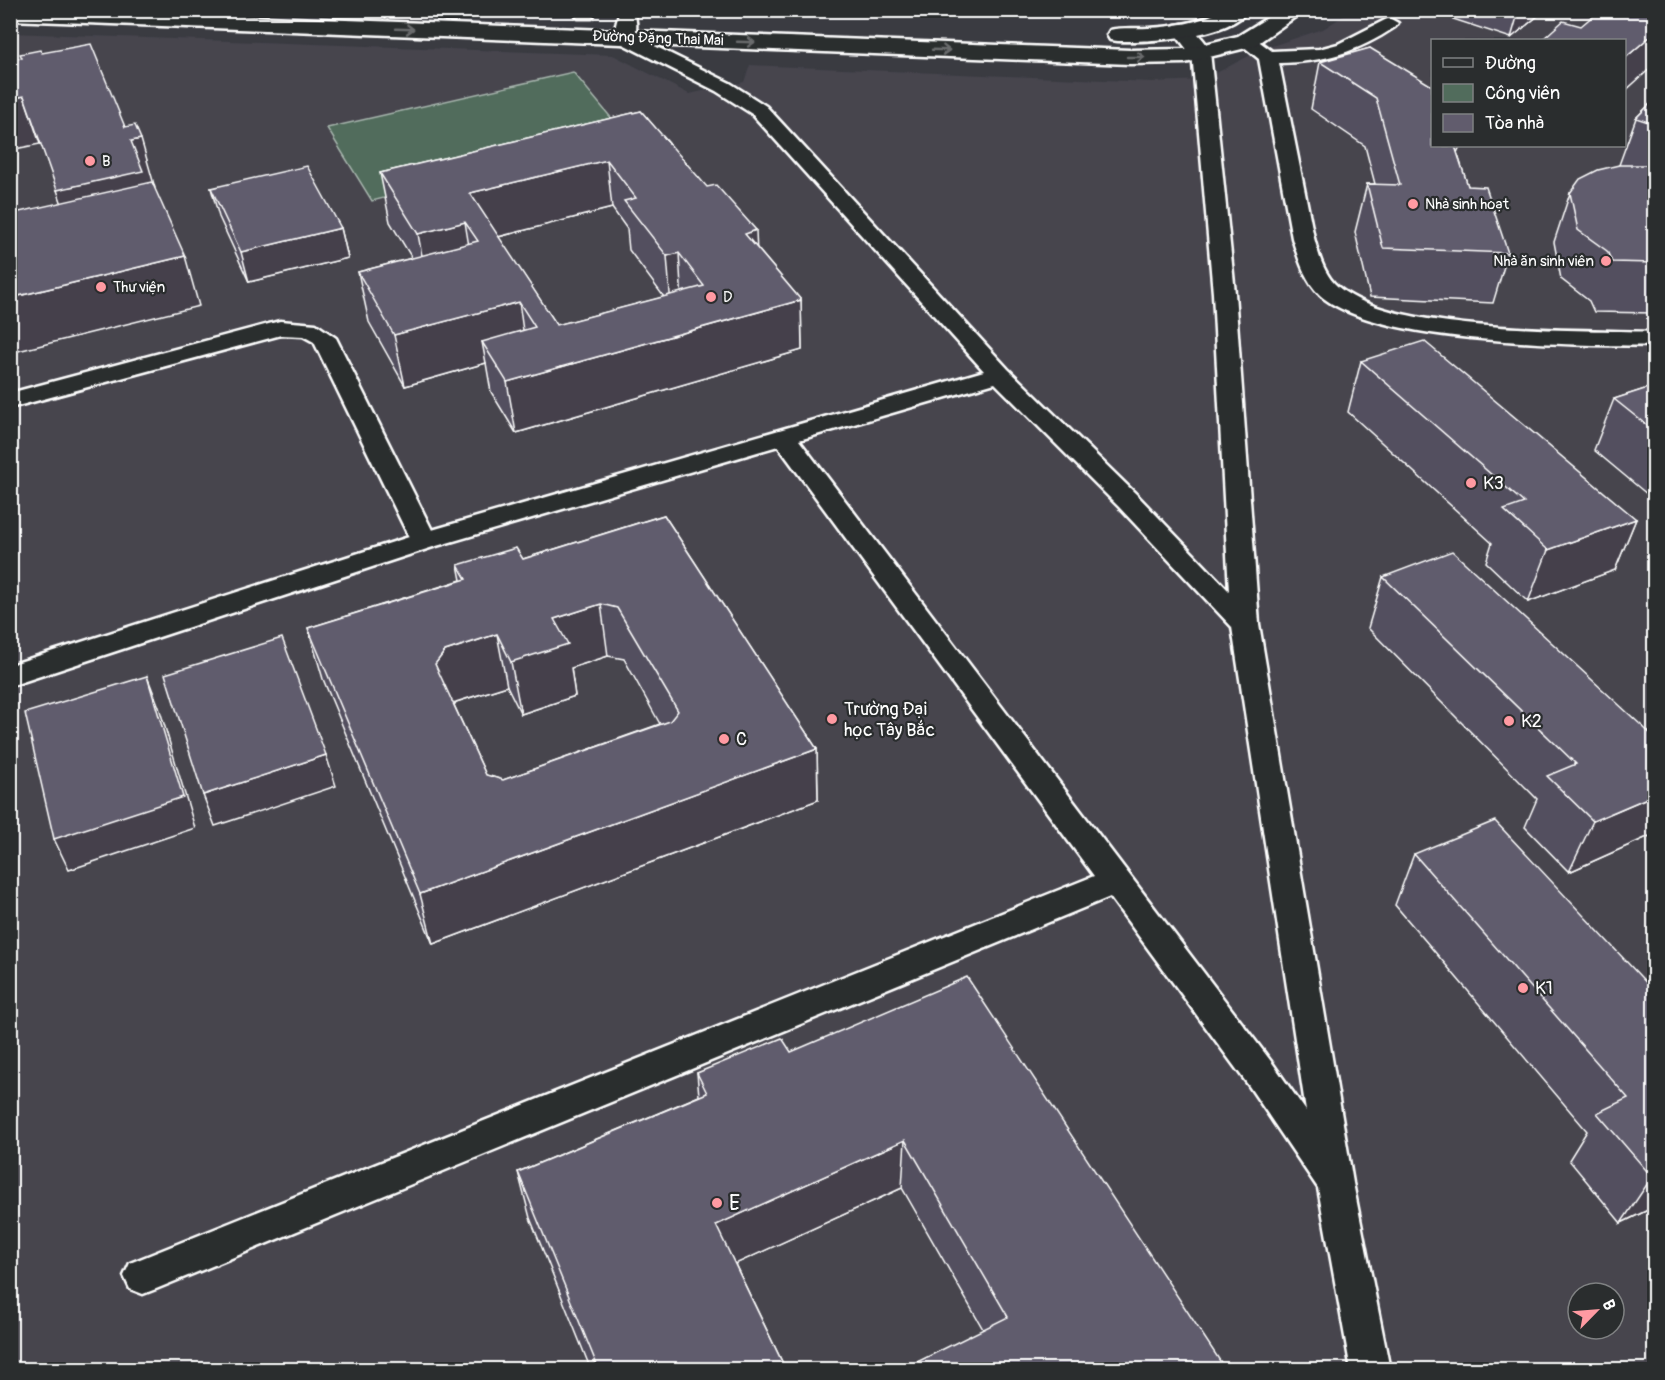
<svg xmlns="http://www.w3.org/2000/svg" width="1665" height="1380" viewBox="0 0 1665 1380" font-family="Pangolin,sans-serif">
	<rect width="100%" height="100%" fill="#3a3b41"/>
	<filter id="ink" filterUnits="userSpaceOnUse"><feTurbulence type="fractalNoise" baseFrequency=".0167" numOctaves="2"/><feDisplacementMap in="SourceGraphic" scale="12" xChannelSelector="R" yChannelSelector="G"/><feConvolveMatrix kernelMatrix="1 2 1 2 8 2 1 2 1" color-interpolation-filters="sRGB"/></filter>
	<g filter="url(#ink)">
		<!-- built -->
		<path fill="#46454e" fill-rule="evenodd" d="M1351 11H1654V1369L11 1370V33L613 55 689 94 744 82 750 65 1152 82 1203 80 1260 50 1323 29ZM1432 40H1624V146H1432ZM1578 1293H1614V1329H1578Z"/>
		<!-- green -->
		<polygon fill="#516c5c" stroke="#a8b6ae" stroke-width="1.5" points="573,72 628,138 372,201 327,128"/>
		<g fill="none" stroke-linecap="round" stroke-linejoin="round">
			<!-- lane casing -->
			<g stroke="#fff" stroke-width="5">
				<g id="lane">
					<path d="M1389 18 1398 23 1395 27C1358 52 1324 62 1279 63L1314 238C1318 253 1323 271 1334 283 1384 335 1582 329 1654 332V346C1577 345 1377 345 1320 295 1305 281 1298 257 1292 238L1259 59 1237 41 1239 37H1253L1272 51 1319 49 1338 44Z"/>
					<path d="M624 31 730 83 766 106 1008 369 1137 495 1229 591 1213 293 1192 52 1201 46 1210 52 1235 293 1259 624 1353 1183 1390 1370H1351L1318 1188 1249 1086 1110 897 156 1289 143 1294 130 1289 124 1276 130 1263 1094 876 778 446 433 547 10 686V665L409 537 314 342 303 336 281 335 10 408V393L280 321 316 324 336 338 432 530 984 371 752 114 716 91 617 41 615 37ZM995 383 1119 507 1232 627 1306 1111 1273 1064 799 440Z"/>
				</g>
			</g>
			<!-- street casing -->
			<g stroke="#fff" stroke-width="5">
				<g id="street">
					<polygon points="576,10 597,10 592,18 578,18 574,14"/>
					<path d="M626 11 633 13C638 20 637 34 632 42H616L613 37 619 13Z"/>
					<path d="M1183 24C1195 27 1205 42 1212 52L1209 57H1193L1172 30 1175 25Z"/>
				</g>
			</g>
			<!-- secondary casing -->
			<g stroke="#fff" stroke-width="5">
				<g id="secondary">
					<polygon points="10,10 83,10 1130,50 1185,49 1238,36 1280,10 1305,10 1254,46 1185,63 1130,64 10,20"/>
					<path d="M1222 10H1248C1230 37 1148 42 1118 41L1110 40 1107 35 1110 30C1123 27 1136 29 1148 28 1173 27 1199 23 1222 10Z"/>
				</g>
			</g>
			<!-- lane -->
			<use href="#lane" fill="#2a2d2e" fill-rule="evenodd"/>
			<!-- street -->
			<use href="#street" fill="#2a2d2e" fill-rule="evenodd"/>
			<!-- secondary -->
			<use href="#secondary" fill="#2a2d2e" fill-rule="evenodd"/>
		</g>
		<!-- wall -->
		<g fill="#534f5e" stroke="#fff" stroke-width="1.5" fill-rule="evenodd">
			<polygon points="1442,10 1545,10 1511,38 1441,15"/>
			<polygon points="1370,48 1432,146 1460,146 1457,153 1468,186 1508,253 1493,303 1370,297 1355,232 1367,184 1375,184 1365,146 1311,109 1320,62"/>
			<polygon points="1654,100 1654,313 1594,312 1589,301 1561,279 1554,242 1570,193 1619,165 1636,118"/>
			<path d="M641 111 801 300 802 350 516 433 491 392 486 363 405 386 369 322 358 272 412 258 390 222 380 173ZM612 208 627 229 629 250 664 297 557 325 498 237Z"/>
			<polygon points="211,188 341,228 348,258 249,282 219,217"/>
			<polygon points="1361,361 1636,519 1615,570 1528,602 1486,562 1492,543 1348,412"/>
			<polygon points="1654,386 1654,500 1594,450 1614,399"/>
			<path d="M664 515 817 749 818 800 433 944 323 679 308 628 461 580 458 565 523 559ZM608 656 624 659 660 724 503 780 486 775 454 705 456 702 507 686 521 714 575 696 571 668Z"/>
			<polygon points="1383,577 1654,737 1654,834 1569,872 1525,827 1537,799 1368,628"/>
			<polygon points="1414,854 1654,991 1654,1207 1621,1223 1569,1160 1587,1131 1395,905"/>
			<polygon points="791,1052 1226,1370 983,1329 902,1188 735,1264 786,1370 591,1370 530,1218 518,1172 699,1096 697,1073"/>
		</g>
		<!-- shaded-wall -->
		<g fill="#44404c" stroke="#fff" stroke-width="1.5">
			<polygon points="1519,10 1545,10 1511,38"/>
			<polygon points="1654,33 1654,65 1624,92 1624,59"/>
			<polygon points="24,96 40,144 10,150 10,99"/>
			<polygon points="141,139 155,188 149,189 74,239 57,190 131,141"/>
			<polygon points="607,160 612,208 478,242 470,193"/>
			<polygon points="465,222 473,271 427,283 418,234"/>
			<polygon points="341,228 348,258 249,282 241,252"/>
			<polygon points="756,230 758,280 745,234"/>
			<polygon points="679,253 682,303 671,306 667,256"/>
			<polygon points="185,256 199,306 10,353 10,298"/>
			<polygon points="801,300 802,350 516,433 507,382"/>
			<polygon points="519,302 526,352 482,342 486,363 405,386 394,335"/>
			<polygon points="1636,519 1615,570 1528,602 1548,550"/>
			<polygon points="601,604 608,656 571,668 575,696 521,714 511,662 554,619"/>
			<polygon points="497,634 507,686 456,702 447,716 435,664 445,651"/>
			<polygon points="147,676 159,707 195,828 69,870 54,839"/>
			<polygon points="817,749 818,800 433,944 420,894"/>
			<polygon points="326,755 336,786 215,826 203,795"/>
			<polygon points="1654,795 1654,834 1569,872 1593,821"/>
			<polygon points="905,1140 902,1188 720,1271 716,1225"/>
			<polygon points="1654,1175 1654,1207 1621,1223 1652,1177"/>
		</g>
		<!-- building -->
		<g fill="#615c6d" stroke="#fff" stroke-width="1.5" fill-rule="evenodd">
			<polygon points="1600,10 1654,10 1654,33 1624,59 1624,40 1553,40 1544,38 1563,21 1581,26"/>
			<polygon points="91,44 125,127 135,125 141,139 131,141 143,171 57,190 24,96 10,99 10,60 22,58 20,54 40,50 42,53"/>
			<polygon points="1370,48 1432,86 1432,146 1455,146 1468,186 1486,187 1508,253 1383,248 1367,184 1400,185 1376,98 1320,62"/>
			<polygon points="1654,100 1654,124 1636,118"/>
			<path d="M641 111 707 187 716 185 756 230 745 234 801 300 507 382 482 342 535 327 519 302 394 335 358 272 478 241 465 222 418 234 380 173ZM607 160 636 198 624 201 667 256 679 253 704 286 557 325 470 193Z"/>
			<polygon points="1619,165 1654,165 1654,263 1612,262 1607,251 1578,230 1570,193 1580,179 1598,170"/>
			<polygon points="307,166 341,228 241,252 211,188"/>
			<polygon points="152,182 185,256 10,298 10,214"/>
			<polygon points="1424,341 1636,519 1548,550 1504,510 1524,503 1361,361"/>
			<polygon points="1654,386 1654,431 1614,399"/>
			<path d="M664 515 817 749 420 894 308 628 466 579 458 565 516 548 523 559ZM601 604 617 608 678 711 670 721 503 780 486 775 435 664 445 651 497 634 511 662 568 644 554 619Z"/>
			<polygon points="1452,551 1654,737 1654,795 1593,821 1547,776 1576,764 1383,577"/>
			<polygon points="282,638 326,755 203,795 165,674"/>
			<polygon points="147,676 183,797 54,839 25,713"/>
			<polygon points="1495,821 1654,991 1654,1175 1652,1177 1597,1113 1628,1098 1414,854"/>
			<polygon points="967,977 1226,1370 901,1370 1008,1317 905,1140 716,1225 786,1370 599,1370 518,1172 707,1093 697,1073 782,1038 791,1052"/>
		</g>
		<!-- one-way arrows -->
		<defs><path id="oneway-shaft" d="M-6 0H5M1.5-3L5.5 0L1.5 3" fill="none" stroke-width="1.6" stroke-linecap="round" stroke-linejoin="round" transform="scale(1.5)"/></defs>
		<g stroke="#6a6c6d">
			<use href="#oneway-shaft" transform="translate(405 29) rotate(2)"/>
			<use href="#oneway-shaft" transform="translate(746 42) rotate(2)"/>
			<use href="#oneway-shaft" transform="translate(941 50) rotate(2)"/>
			<use href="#oneway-shaft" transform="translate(1136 57)"/>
		</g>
	</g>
	<!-- markers -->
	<g fill="#ff9aa2" stroke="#2a2d2e" stroke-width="2">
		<circle cx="90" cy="161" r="6"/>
		<circle cx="1413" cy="204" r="6"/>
		<circle cx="1606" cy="261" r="6"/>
		<circle cx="101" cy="287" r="6"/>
		<circle cx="711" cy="297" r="6"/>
		<circle cx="1471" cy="483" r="6"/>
		<circle cx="832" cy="719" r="6"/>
		<circle cx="1509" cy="721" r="6"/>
		<circle cx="724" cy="739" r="6"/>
		<circle cx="1523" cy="988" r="6"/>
		<circle cx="717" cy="1203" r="6"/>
	</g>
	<g text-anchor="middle" stroke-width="4.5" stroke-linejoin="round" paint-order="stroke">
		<!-- far-street labels -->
		<g font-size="15" fill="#fff" stroke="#2a2d2e">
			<text transform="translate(658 38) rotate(2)" y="5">Đường Đặng Thai Mai</text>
		</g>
		<!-- far-poi labels -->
		<g font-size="15" fill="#fff" stroke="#2a2d2e" text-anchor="start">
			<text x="102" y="166">B</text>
			<text x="1425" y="209">Nhà sinh hoạt</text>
			<text x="1594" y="266" text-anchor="end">Nhà ăn sinh viên</text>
			<text x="113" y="292">Thư viện</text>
			<text x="723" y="302">D</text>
		</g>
		<!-- poi labels -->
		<g font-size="18" fill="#fff" stroke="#2a2d2e" text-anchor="start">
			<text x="1483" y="489">K3</text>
			<text x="844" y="715">Trường Đại<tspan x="844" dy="21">học Tây Bắc</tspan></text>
			<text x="1521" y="727">K2</text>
			<text x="736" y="745">C</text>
			<text x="1535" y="994">K1</text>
		</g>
		<!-- near-poi labels -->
		<g font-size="21" fill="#fff" stroke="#2a2d2e" text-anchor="start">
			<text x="729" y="1210">E</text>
		</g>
	</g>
	<!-- margin -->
	<rect width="1665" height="1380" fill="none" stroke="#2a2d2e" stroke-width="36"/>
	<rect x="18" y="18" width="1629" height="1344" fill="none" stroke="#fff" stroke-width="2" filter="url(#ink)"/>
	<!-- legend -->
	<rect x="1431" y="39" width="195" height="108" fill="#2a2d2e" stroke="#7f8182" stroke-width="1.5"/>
	<rect x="1443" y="58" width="30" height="9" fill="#2a2d2e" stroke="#7f8182" stroke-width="1.5"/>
	<text x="1485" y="69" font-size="18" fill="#ffffff">Đường</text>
	<rect x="1443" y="84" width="30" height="18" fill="#516c5c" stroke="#7f8182" stroke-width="1.5"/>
	<text x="1485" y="99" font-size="18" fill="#ffffff">Công viên</text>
	<rect x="1443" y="114" width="30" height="18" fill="#615c6d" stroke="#7f8182" stroke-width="1.5"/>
	<text x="1485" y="129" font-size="18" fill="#ffffff">Tòa nhà</text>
	<!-- north arrow -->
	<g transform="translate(1596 1311) rotate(65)"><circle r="28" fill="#2a2d2e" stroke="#7f8182" stroke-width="1.5"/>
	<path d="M0-4.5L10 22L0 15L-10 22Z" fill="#ff9aa2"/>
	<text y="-9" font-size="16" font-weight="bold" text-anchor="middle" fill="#ffffff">B</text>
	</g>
</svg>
